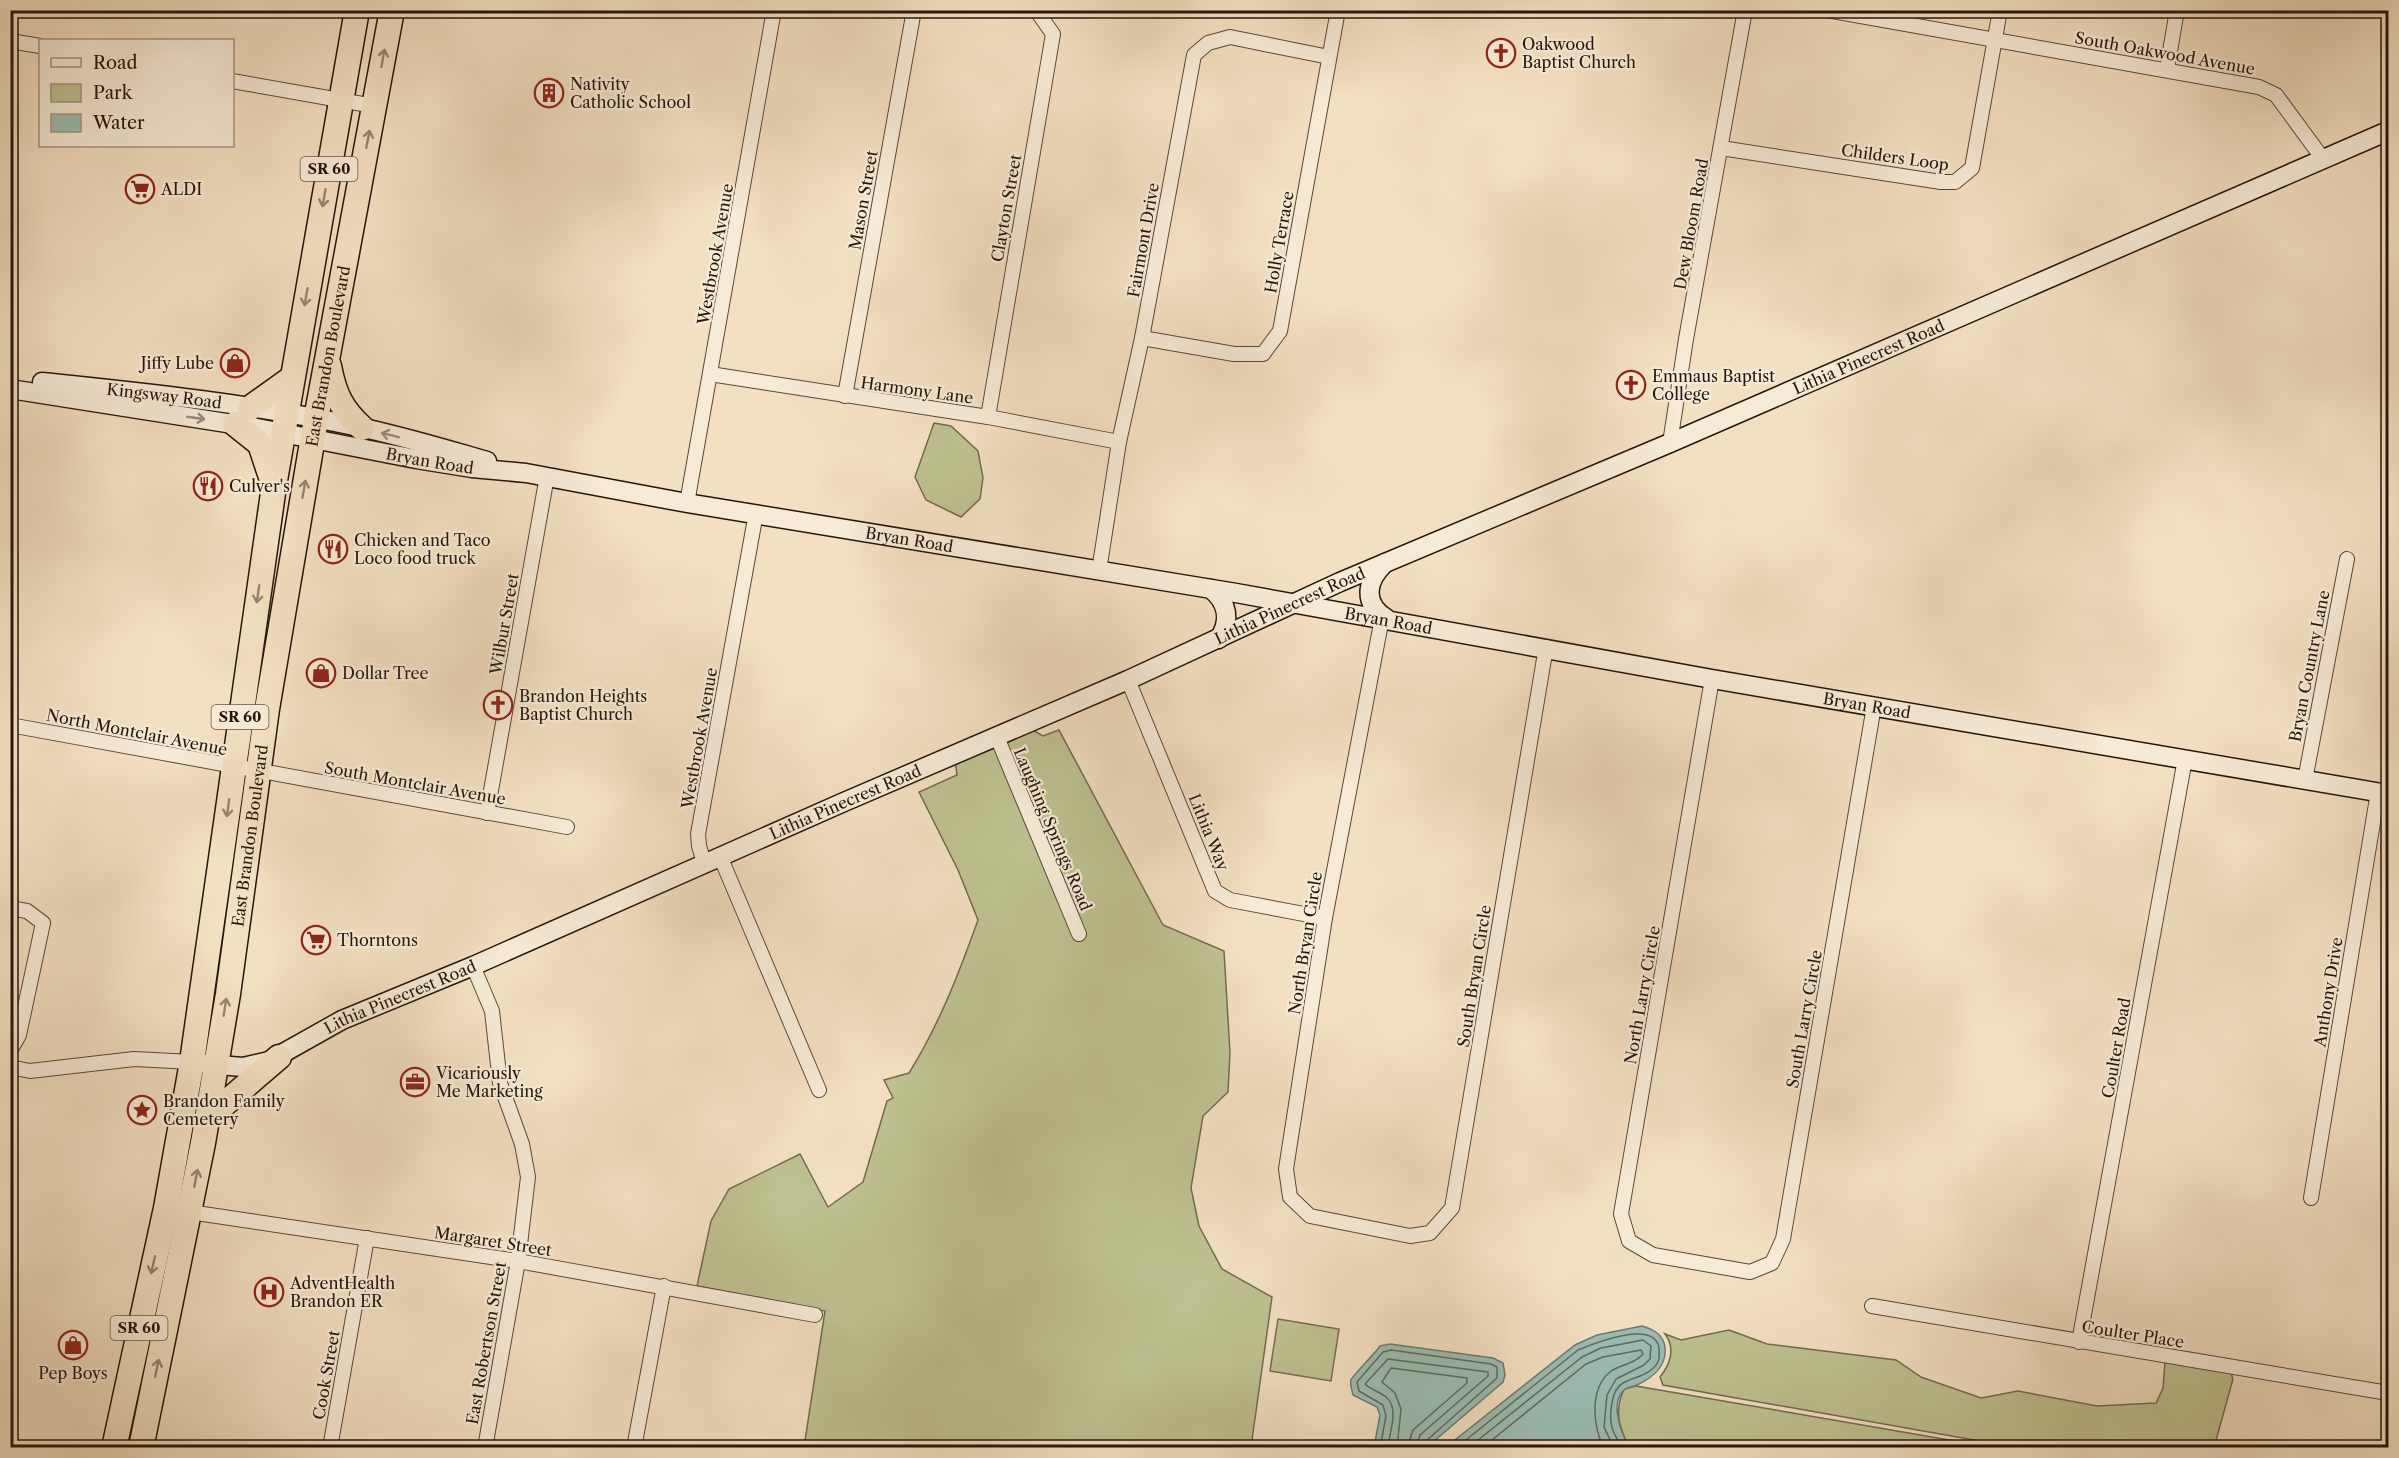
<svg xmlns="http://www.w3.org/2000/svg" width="2399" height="1458" viewBox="0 0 2399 1458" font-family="'Libre Caslon Text',serif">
	<rect width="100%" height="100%" fill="#f3e0c2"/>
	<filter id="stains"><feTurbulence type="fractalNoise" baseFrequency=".00333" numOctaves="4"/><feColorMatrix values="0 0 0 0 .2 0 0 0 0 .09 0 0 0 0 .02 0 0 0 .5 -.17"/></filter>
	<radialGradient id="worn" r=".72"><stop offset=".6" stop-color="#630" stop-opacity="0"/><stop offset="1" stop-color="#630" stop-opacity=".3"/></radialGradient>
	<!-- green -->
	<g fill="#bec191" stroke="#726b4e" stroke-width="1.5">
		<polygon points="934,423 951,426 978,451 983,478 980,499 961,517 926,500 915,477"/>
		<path d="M1031 729 1043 736 1059 730 1163 925 1224 951 1230 1053 1228 1092 1203 1116 1191 1188 1199 1226 1222 1269 1272 1297 1251 1447H804L825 1311 697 1286 711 1221 729 1189 800 1154 828 1207 863 1182 887 1101 893 1098 884 1080 909 1073C939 1025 959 973 978 920L958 870 919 792 957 775 955 761Z"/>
		<polygon points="1278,1319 1339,1329 1331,1381 1270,1371"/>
		<path d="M1729 1330 1767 1344 1896 1360 1921 1377 1981 1398 2018 1391 2097 1406 2156 1403 2163 1388 2165 1362 2231 1373 2233 1379 2215 1444 2219 1447 2019 1448 1663 1385 1660 1377C1670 1365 1676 1348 1665 1334L1681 1340Z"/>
		<path d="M1636 1386 1990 1447H1629C1619 1427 1614 1411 1624 1389Z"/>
	</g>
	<!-- water -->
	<g fill="#9bbdb4" stroke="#6c7a71" stroke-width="1.5">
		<path d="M1642 1326C1653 1329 1663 1334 1665 1347 1667 1366 1654 1377 1637 1385 1633 1387 1627 1387 1624 1390 1609 1404 1622 1434 1629 1447H1446L1575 1345 1597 1335Z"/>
		<path d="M1390 1344 1493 1358 1503 1363 1505 1375 1503 1382 1427 1447H1374L1380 1415 1377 1407 1353 1395C1352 1390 1350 1385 1351 1380 1351 1378 1376 1352 1380 1346Z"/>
	</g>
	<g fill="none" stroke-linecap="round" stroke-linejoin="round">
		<!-- shore -->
		<g stroke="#606960" stroke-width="1.5">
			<polyline points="1380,1448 1386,1416 1383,1405 1359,1391 1357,1382 1383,1352 1391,1350 1491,1364 1497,1367 1497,1378 1426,1441 1423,1448"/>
			<path d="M1388 1448C1389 1432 1400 1409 1386 1397 1379 1391 1371 1390 1365 1384L1388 1359 1488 1372V1376L1420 1435 1416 1448"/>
			<polyline points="1397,1448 1401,1409 1395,1393 1382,1382 1391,1368 1467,1378 1467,1383 1413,1430 1407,1448"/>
			<path d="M1456 1448 1578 1350C1595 1343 1655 1319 1659 1348 1659 1353 1660 1358 1658 1362 1651 1375 1634 1377 1623 1383 1611 1389 1609 1416 1612 1427 1613 1434 1619 1441 1622 1448"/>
			<polyline points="1468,1448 1582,1357 1601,1348 1643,1340 1651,1346 1650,1359 1644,1365 1616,1379 1607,1395 1604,1427 1614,1448"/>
			<path d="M1482 1448 1586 1364 1603 1357 1641 1350 1643 1354C1634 1365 1620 1364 1610 1372 1589 1389 1593 1427 1604 1448"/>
		</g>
		<!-- street casing -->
		<g stroke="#59483a" stroke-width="16">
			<g id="street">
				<polyline points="1827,10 2259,87 2276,95 2323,159"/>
				<polyline points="10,41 40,46"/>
				<polyline points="2167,69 2177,10"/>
				<polyline points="232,81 374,106"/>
				<polyline points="1721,148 1941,182 1955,182 1972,168 2000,10"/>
				<polyline points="1142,338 1234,354 1263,354 1280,331 1338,10"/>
				<polyline points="710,374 988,417 1119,442"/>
				<polyline points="845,396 914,10"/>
				<polyline points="988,417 1053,34 1036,10"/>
				<polyline points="1670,443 1686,339 1745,10"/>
				<polyline points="687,503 774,10"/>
				<polyline points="1099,571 1119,442 1142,338 1194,55 1208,43 1230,37 1329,57"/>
				<polyline points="1382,618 1325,918 1286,1169 1290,1197 1310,1216 1410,1236 1430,1233 1452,1208 1546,647"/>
				<polyline points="1712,679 1621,1214 1629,1241 1653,1255 1750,1272 1772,1263 1783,1239 1874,706"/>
				<polyline points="1128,680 1215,891 1230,900 1325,918"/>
				<polyline points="10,725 567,827"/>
				<polyline points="997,737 1079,934"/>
				<polyline points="2305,780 2347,559"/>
				<polyline points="487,813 547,476"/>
				<polyline points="720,856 819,1090"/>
				<polyline points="704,863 699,846 698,834 756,513"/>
				<polyline points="10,908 27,911 43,923 19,1035 10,1051"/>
				<polyline points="473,966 492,1011 500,1083 522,1144 528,1177 518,1261 485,1448"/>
				<polyline points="10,1067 30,1071 134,1059 192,1062"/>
				<polyline points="2311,1198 2378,792"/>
				<polyline points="183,1211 518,1261 815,1315"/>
				<polyline points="1872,1306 2388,1393"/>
				<polyline points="2079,1342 2185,759"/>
				<polyline points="330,1448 367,1238"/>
				<polyline points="634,1448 664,1286"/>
			</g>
		</g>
		<!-- secondary casing -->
		<g stroke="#26150c" stroke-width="21">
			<g id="secondary">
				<path id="s1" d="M42 382C148 393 255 404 359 427 402 436 445 449 487 461"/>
				<path id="s2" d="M10 389 252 427 416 459 472 468 526 473 687 503 1236 593 1712 679 2388 794"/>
				<path d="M1385 563C1365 582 1363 604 1387 619"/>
				<path d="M1211 589C1228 603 1231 620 1219 639"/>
				<path id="s3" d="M206 1064 243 1067 269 1061 342 1020 473 966 844 802 1128 680 1340 582 1670 443 2388 131"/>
			</g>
		</g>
		<!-- highway casing -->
		<g stroke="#26150c" stroke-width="27">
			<g id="highway">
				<path d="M329 366C334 393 341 409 362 428"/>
				<polyline points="250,408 292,378"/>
				<polyline points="235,424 260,444 272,480"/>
				<polyline points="207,1119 279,1057"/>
				<polyline points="114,1448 166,1208 192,1062 274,486 357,10"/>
				<path id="s4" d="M141 1448 203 1143 228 994 267 709 316 419 392 10"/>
			</g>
		</g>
		<!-- street -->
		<use href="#street" stroke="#f7ebd7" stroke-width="14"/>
		<!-- secondary -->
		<use href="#secondary" stroke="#f7ebd7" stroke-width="18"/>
		<!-- highway -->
		<use href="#highway" stroke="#f3e0c2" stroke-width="24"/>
	</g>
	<!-- one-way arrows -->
	<defs><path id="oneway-shaft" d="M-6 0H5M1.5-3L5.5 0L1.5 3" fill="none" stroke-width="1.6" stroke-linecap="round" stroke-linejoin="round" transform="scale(1.5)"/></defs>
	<g stroke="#978570">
		<use href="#oneway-shaft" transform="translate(383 58) rotate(-80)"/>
		<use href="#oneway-shaft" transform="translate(368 139) rotate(-79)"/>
		<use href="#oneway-shaft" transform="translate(324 198) rotate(100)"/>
		<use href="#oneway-shaft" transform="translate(306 297) rotate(100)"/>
		<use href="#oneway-shaft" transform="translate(304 489) rotate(-80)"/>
		<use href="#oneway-shaft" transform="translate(258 594) rotate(98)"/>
		<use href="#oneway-shaft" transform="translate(228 808) rotate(98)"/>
		<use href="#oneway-shaft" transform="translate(225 1007) rotate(-81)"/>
		<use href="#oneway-shaft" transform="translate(196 1178) rotate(-79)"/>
		<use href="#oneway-shaft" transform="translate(153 1265) rotate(103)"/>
		<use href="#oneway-shaft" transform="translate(157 1368) rotate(-78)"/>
	</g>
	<g stroke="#998b7c">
		<use href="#oneway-shaft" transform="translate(196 418) rotate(8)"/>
		<use href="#oneway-shaft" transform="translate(390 435) rotate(-166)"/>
	</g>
	<!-- icons -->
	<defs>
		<g id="church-ring" transform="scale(1.5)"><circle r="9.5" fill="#f7ebd7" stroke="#8f2418" stroke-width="1.5"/><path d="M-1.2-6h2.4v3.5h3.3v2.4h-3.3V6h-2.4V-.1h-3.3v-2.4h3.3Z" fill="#8f2418"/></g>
		<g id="building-ring" transform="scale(1.5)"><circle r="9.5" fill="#f7ebd7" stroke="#8f2418" stroke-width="1.5"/><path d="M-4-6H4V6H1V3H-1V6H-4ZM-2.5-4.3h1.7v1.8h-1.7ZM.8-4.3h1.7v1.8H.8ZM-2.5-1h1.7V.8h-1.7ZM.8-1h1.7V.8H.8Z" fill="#8f2418"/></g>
		<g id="supermarket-ring" transform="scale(1.5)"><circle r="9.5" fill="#f7ebd7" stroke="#8f2418" stroke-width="1.5"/><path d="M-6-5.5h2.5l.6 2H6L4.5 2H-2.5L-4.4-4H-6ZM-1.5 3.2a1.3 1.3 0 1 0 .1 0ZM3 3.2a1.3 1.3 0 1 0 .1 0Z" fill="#8f2418"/></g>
		<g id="shop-ring" transform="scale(1.5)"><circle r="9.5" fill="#f7ebd7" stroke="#8f2418" stroke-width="1.5"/><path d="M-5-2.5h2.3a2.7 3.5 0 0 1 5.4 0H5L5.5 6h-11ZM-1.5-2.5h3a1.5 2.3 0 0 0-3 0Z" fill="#8f2418"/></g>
		<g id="restaurant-ring" transform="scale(1.5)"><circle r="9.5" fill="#f7ebd7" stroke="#8f2418" stroke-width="1.5"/><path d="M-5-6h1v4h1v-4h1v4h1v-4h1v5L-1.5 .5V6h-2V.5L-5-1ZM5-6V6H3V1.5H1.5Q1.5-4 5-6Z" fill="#8f2418"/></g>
		<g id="office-ring" transform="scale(1.5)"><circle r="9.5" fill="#f7ebd7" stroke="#8f2418" stroke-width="1.5"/><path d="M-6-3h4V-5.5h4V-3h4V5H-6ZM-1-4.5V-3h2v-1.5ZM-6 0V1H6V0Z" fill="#8f2418"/></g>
		<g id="sight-ring" transform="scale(1.5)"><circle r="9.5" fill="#f7ebd7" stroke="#8f2418" stroke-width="1.5"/><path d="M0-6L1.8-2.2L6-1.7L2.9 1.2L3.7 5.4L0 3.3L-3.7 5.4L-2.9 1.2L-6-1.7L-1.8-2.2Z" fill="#8f2418"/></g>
		<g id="hospital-ring" transform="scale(1.5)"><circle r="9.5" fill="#f7ebd7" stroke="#8f2418" stroke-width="1.5"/><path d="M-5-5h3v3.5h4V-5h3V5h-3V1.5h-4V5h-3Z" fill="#8f2418"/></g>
	</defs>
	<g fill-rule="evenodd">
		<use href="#church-ring" x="1501" y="53"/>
		<use href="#building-ring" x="549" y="93"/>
		<use href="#supermarket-ring" x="140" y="189"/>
		<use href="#shop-ring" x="235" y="363"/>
		<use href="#church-ring" x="1631" y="385"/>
		<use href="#restaurant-ring" x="208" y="486"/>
		<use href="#restaurant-ring" x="333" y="549"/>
		<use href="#shop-ring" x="321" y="673"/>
		<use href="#church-ring" x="498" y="705"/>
		<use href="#supermarket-ring" x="316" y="940"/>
		<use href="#office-ring" x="415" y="1082"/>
		<use href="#sight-ring" x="142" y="1110"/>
		<use href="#hospital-ring" x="269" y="1292"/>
		<use href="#shop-ring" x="73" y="1345"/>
	</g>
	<g text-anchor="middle" stroke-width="4.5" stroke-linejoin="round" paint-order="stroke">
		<!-- shield labels -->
		<g fill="#f7ebd7" stroke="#655549" stroke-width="1.5">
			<rect x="300.5" y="157" width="57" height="24" rx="4.5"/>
			<rect x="211.5" y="705" width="57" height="24" rx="4.5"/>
			<rect x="110.5" y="1316" width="57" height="24" rx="4.5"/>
		</g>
		<g font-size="15" font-weight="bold" fill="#26150c">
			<text x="329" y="174">SR 60</text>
			<text x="240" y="722">SR 60</text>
			<text x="139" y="1333">SR 60</text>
		</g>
		<!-- poi labels -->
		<g font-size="16" fill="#26150c" stroke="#f7ebd7" text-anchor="start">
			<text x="1522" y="50">Oakwood<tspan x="1522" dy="18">Baptist Church</tspan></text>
			<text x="570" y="90">Nativity<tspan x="570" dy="18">Catholic School</tspan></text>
			<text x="161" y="195">ALDI</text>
			<text x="214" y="369" text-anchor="end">Jiffy Lube</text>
			<text x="1652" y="382">Emmaus Baptist<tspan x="1652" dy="18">College</tspan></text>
			<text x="229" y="492">Culver's</text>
			<text x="354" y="546">Chicken and Taco<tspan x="354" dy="18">Loco food truck</tspan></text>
			<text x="342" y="679">Dollar Tree</text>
			<text x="519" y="702">Brandon Heights<tspan x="519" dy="18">Baptist Church</tspan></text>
			<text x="337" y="946">Thorntons</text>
			<text x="436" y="1079">Vicariously<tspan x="436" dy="18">Me Marketing</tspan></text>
			<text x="163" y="1107">Brandon Family<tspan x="163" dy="18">Cemetery</tspan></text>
			<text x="290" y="1289">AdventHealth<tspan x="290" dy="18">Brandon ER</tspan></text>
			<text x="73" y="1379" text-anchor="middle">Pep Boys</text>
		</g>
		<!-- street labels -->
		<g font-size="16" fill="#26150c" stroke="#f7ebd7">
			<text transform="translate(2165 53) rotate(10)" y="6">South Oakwood Avenue</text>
			<text transform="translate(1895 157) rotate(8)" y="6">Childers Loop</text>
			<text transform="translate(863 200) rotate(-80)" y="6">Mason Street</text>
			<text transform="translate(1006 208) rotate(-80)" y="6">Clayton Street</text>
			<text transform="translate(1691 224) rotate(-80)" y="6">Dew Bloom Road</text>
			<text transform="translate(1143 240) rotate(-80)" y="6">Fairmont Drive</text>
			<text transform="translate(1279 242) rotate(-80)" y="6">Holly Terrace</text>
			<text transform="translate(715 254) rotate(-80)" y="6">Westbrook Avenue</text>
			<text dy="6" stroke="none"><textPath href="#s4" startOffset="1108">East Brandon Boulevard</textPath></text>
			<text dy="6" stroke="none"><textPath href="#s3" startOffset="1812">Lithia Pinecrest Road</textPath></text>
			<text transform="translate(917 390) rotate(8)" y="6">Harmony Lane</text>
			<text dy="6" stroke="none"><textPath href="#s1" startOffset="123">Kingsway Road</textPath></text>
			<text dy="6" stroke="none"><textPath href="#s2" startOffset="426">Bryan Road</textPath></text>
			<text dy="6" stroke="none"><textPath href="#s2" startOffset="912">Bryan Road</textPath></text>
			<text dy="6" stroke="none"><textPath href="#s3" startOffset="1182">Lithia Pinecrest Road</textPath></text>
			<text dy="6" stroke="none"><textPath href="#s2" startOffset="1398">Bryan Road</textPath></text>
			<text transform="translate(504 624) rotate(-80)" y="6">Wilbur Street</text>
			<text transform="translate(2309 666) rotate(-79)" y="6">Bryan Country Lane</text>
			<text dy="6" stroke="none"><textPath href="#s2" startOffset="1884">Bryan Road</textPath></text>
			<text transform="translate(137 732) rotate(11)" y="6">North Montclair Avenue</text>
			<text transform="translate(699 738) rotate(-80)" y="6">Westbrook Avenue</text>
			<text transform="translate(415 783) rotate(10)" y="6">South Montclair Avenue</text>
			<text dy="6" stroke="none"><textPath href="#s3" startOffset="696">Lithia Pinecrest Road</textPath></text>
			<text transform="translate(1053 829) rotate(67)" y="6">Laughing Springs Road</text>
			<text transform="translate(1209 832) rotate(68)" y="6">Lithia Way</text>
			<text dy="6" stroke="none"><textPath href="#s4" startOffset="622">East Brandon Boulevard</textPath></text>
			<text transform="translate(1305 943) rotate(-81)" y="6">North Bryan Circle</text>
			<text transform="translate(1474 976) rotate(-81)" y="6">South Bryan Circle</text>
			<text transform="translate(2328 992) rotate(-81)" y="6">Anthony Drive</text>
			<text transform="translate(1642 995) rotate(-80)" y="6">North Larry Circle</text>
			<text dy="6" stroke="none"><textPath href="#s3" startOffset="210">Lithia Pinecrest Road</textPath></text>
			<text transform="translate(1804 1019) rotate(-80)" y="6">South Larry Circle</text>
			<text transform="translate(2116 1048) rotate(-80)" y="6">Coulter Road</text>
			<text transform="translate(493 1241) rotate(9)" y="6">Margaret Street</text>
			<text transform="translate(2133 1334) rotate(9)" y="6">Coulter Place</text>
			<text transform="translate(486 1343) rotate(-80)" y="6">East Robertson Street</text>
			<text transform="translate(326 1375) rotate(-80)" y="6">Cook Street</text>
		</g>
	</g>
	<!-- margin -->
	<rect width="2399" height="1458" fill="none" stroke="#f3e0c2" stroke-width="36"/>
	<rect x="12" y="12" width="2375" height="1434" fill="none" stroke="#26150c" stroke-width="3"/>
	<rect x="18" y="18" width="2363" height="1422" fill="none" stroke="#26150c" stroke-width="1.5"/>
	<!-- legend -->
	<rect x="39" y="39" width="195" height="108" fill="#f7ebd7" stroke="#a39586" stroke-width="1.5"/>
	<rect x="51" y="58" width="30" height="9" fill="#f7ebd7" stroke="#a39586" stroke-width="1.5"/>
	<text x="93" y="69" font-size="18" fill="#26150c">Road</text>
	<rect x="51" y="84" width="30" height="18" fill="#bec191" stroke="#a39586" stroke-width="1.5"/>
	<text x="93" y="99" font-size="18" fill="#26150c">Park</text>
	<rect x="51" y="114" width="30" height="18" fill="#9bbdb4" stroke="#a39586" stroke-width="1.5"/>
	<text x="93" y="129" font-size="18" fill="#26150c">Water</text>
	<rect width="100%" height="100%" filter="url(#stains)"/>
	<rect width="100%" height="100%" fill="url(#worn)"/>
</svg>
